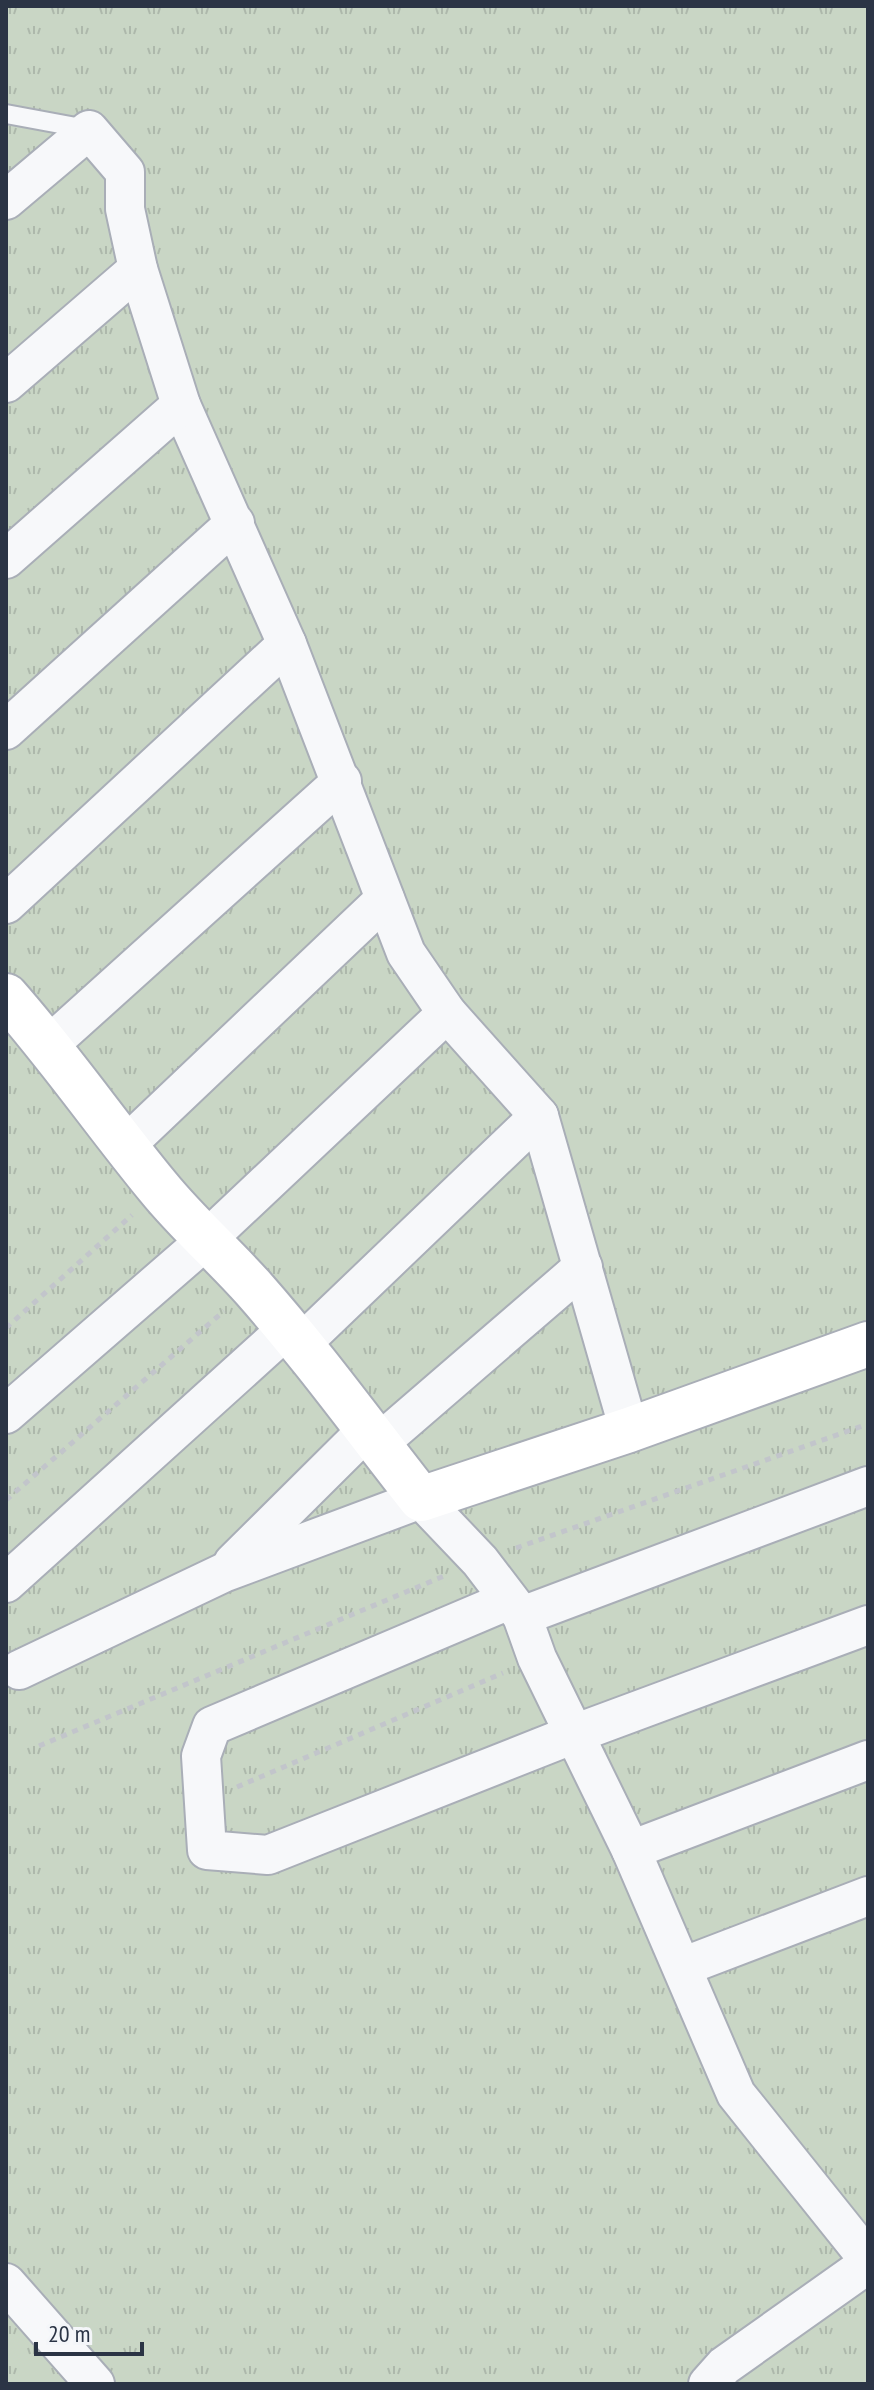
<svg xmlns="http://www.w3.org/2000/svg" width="874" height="2390" viewBox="0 0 874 2390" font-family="'PT Sans Narrow',sans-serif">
	<defs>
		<pattern id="park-tufts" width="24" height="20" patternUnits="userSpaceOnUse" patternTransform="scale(2)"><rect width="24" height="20" fill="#c9d6c5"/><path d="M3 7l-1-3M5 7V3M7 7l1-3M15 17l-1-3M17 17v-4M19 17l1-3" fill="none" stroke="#adb8ab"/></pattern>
	</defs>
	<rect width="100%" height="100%" fill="#e4e7ec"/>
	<!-- park -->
	<rect fill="url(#park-tufts)" x="6" y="6" width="862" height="2378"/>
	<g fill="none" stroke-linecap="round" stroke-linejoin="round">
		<!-- lane casing -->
		<g stroke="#a9aeb7" stroke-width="22">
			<polyline id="lane" points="6,114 87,129"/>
		</g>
		<!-- street casing -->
		<g stroke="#a9aeb7" stroke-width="42">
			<g id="street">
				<polyline points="6,200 89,130 125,172 125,209 138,269 181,405 287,644 406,953 447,1013 539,1116 629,1430"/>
				<polyline points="6,383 138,269"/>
				<polyline points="6,559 181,405"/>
				<polyline points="6,730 235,523"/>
				<polyline points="6,904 287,644"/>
				<polyline points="49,1045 342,781"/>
				<polyline points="125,1146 385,899"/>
				<polyline points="301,1344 539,1116"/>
				<polyline points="6,1414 205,1241 447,1013"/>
				<polyline points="378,1444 583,1267"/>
				<polyline points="233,1563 367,1430"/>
				<polyline points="6,1583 287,1329"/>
				<polyline points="509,1600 212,1726 201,1756 207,1850 268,1855 574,1734 868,1625"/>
				<polyline points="522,1616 868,1486"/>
				<polyline points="19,1670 223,1573 421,1499 480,1561 522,1616 537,1658 631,1850 736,2094 868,2259"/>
				<polyline points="631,1850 868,1760"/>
				<polyline points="682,1967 868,1896"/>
				<polyline points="6,2283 95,2384"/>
				<polyline points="708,2384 724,2366 868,2264"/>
			</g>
		</g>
		<!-- secondary casing -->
		<g stroke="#a9aeb7" stroke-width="48">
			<path id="secondary" d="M6 996C60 1057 106 1124 158 1187 188 1224 223 1254 254 1289 313 1356 366 1429 421 1499L629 1430 868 1344"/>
		</g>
		<!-- path -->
		<g stroke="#c2c5cb" stroke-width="5" stroke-dasharray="6 6" stroke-linecap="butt">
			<polyline points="6,1328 132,1215"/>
			<polyline points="6,1500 224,1311"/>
			<polyline points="516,1548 868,1424"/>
			<polyline points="39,1746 444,1576"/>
			<polyline points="237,1787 503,1673"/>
		</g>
		<!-- lane -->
		<use href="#lane" stroke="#f7f8fa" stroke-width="18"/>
		<!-- street -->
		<use href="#street" stroke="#f7f8fa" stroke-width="38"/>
		<!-- secondary -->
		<use href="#secondary" stroke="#fff" stroke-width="44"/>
	</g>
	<!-- border -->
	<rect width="874" height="2390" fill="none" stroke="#2b3445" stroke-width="16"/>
	<!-- scale -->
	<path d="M36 2342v12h106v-12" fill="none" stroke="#2b3445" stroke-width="4"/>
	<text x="48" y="2342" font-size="24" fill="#2b3445" stroke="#f4f6f9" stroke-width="6" paint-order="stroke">20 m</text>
</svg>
